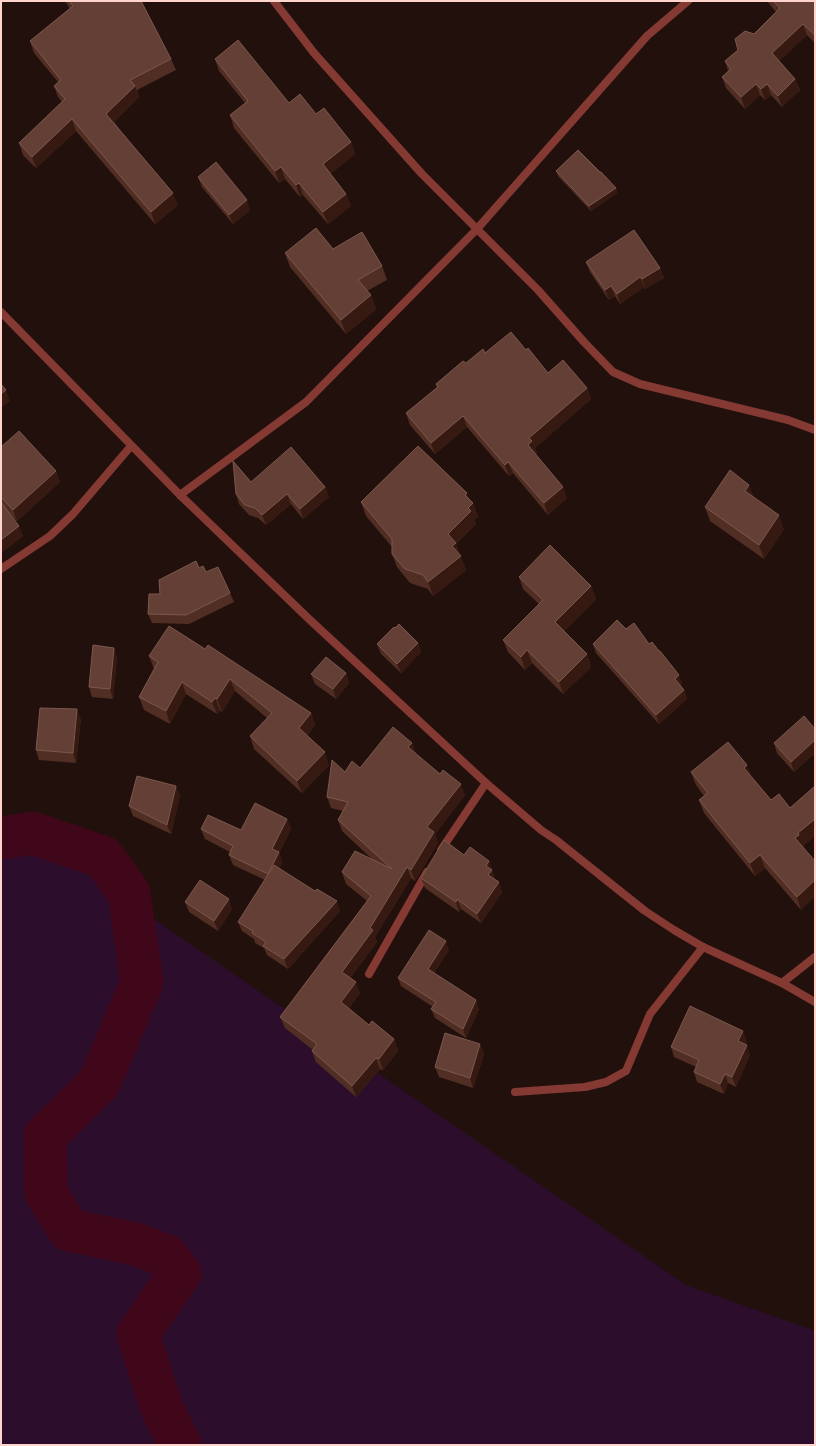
<svg xmlns="http://www.w3.org/2000/svg" width="816" height="1446" viewBox="0 0 816 1446" font-family="Figtree,sans-serif">
	<rect width="100%" height="100%" fill="#22100c"/>
	<!-- green -->
	<polygon fill="#2c0e2c" points="1,814 686,1285 815,1331 815,1445 1,1445"/>
	<g fill="none" stroke-linecap="round" stroke-linejoin="round">
		<!-- river -->
		<polyline stroke="#400619" stroke-width="43" points="1,838 32,833 103,857 129,893 142,982 99,1083 45,1136 46,1193 69,1230 135,1244 167,1256 180,1273 138,1334 161,1406 180,1445"/>
		<!-- street -->
		<g stroke="#843933" stroke-width="8">
			<polyline points="274,1 314,53 422,174 538,290 584,342 613,372 640,384 788,420 815,430"/>
			<polyline points="1,312 180,495 310,620 486,783 541,830 556,840 645,911 674,930 703,947 782,983 815,1002"/>
			<polyline points="180,495 306,402 477,229 647,36 688,1"/>
			<polyline points="1,569 50,536 73,514 131,446"/>
			<polyline points="441,850 486,783"/>
			<polyline points="369,974 427,872"/>
			<polyline points="782,983 815,957"/>
			<polyline points="515,1092 585,1087 606,1082 626,1071 650,1014 703,947"/>
		</g>
	</g>
	<!-- wall -->
	<g fill="#512e23">
		<polygon points="65,1 141,1 171,59 176,70 137,90 139,97 114,122 178,205 155,224 76,131 36,168 23,155 19,143 62,102 58,97 54,86 58,82 34,53 30,41 70,9"/>
		<polygon points="767,1 815,1 815,43 807,35 779,61 795,79 800,90 782,107 771,95 765,100 760,95 745,109 726,88 722,77 728,71 725,61 738,50 776,12"/>
		<polygon points="215,59 289,103 316,114 351,142 355,154 330,174 346,194 351,206 328,224 303,195 300,197 285,179 279,183 234,128 230,115 245,103 219,71"/>
		<polygon points="556,171 616,188 617,193 591,211 558,176"/>
		<polygon points="198,177 250,210 233,224 202,187"/>
		<polygon points="333,249 382,266 387,280 367,291 371,295 376,309 346,334 290,267 285,253"/>
		<polygon points="586,262 660,268 664,278 645,289 644,287 620,304 615,296 609,300 590,272"/>
		<polygon points="526,350 548,373 587,388 591,399 535,448 537,453 535,454 567,498 548,515 513,473 509,476 467,427 435,454 410,425 406,413 437,387 436,384 466,363 485,353"/>
		<polygon points="1,447 56,471 60,482 17,521 7,511 23,536 1,553"/>
		<polygon points="251,482 325,487 329,497 303,519 291,504 266,525 258,518 249,515 239,504 236,494"/>
		<polygon points="467,493 469,499 473,503 478,517 474,520 476,524 456,544 466,570 433,596 428,589 410,583 397,567 392,554 392,547 366,516 361,502"/>
		<polygon points="754,498 784,529 764,559 710,521 705,507"/>
		<polygon points="199,568 206,572 230,593 234,602 189,624 152,623 148,614 160,594"/>
		<polygon points="519,577 591,586 596,599 564,631 587,654 591,667 563,694 532,663 525,670 508,652 503,640 539,604 523,589"/>
		<polygon points="626,629 649,644 682,683 680,685 684,690 687,699 659,724 596,653 593,644"/>
		<polygon points="418,643 421,652 401,673 381,654 377,644"/>
		<polygon points="205,649 311,713 315,725 307,736 329,765 302,793 254,749 250,736 267,718 235,691 222,712 220,710 217,714 186,694 170,724 144,710 139,697 154,669 149,656"/>
		<polygon points="117,657 113,699 92,697 89,687"/>
		<polygon points="346,673 349,683 336,699 315,684 311,674"/>
		<polygon points="81,719 76,763 39,760 36,750"/>
		<polygon points="815,729 815,753 794,772 777,753 774,743"/>
		<polygon points="412,743 416,754 465,795 435,834 438,843 415,881 411,878 375,937 377,942 350,978 360,993 349,1008 369,1025 394,1039 398,1051 383,1070 380,1069 356,1097 316,1062 312,1051 313,1050 285,1028 280,1017 367,901 346,884 342,872 374,861 342,831 338,820 343,811 331,808 327,797 345,772 360,768"/>
		<polygon points="691,772 752,777 771,800 790,808 815,786 815,836 803,846 804,847 801,910 765,868 755,876 704,813 699,800 704,796 696,785"/>
		<polygon points="176,786 180,796 171,834 133,816 129,806"/>
		<polygon points="287,819 291,829 279,853 282,862 279,868 340,911 288,969 267,955 264,948 255,943 254,939 242,931 238,922 265,880 233,865 229,855 230,852 205,839 201,829 241,830"/>
		<polygon points="464,855 489,861 495,880 502,892 481,923 461,909 459,912 425,888 421,878"/>
		<polygon points="185,902 232,909 218,931 189,912"/>
		<polygon points="449,950 434,973 479,1009 466,1038 435,1018 431,1009 433,1007 401,986 398,978"/>
		<polygon points="747,1041 745,1044 750,1055 736,1087 728,1083 724,1094 697,1082 694,1072 696,1067 674,1057 671,1047"/>
		<polygon points="480,1044 484,1054 473,1088 439,1077 435,1067"/>
	</g>
	<!-- shaded-wall -->
	<g fill="#361a12">
		<polygon points="803,24 807,35 776,64 772,53"/>
		<polygon points="795,79 800,90 782,107 778,96"/>
		<polygon points="756,84 760,95 745,109 741,97"/>
		<polygon points="767,84 771,95 765,100 761,89"/>
		<polygon points="135,86 139,97 111,125 106,114"/>
		<polygon points="72,119 76,131 36,168 32,157"/>
		<polygon points="351,142 355,154 327,176 323,164"/>
		<polygon points="281,167 285,179 279,183 275,171"/>
		<polygon points="299,183 303,195 300,197 296,185"/>
		<polygon points="616,188 617,193 591,211 589,206"/>
		<polygon points="173,193 178,205 155,224 151,212"/>
		<polygon points="346,194 351,206 328,224 323,212"/>
		<polygon points="247,200 250,210 233,224 229,215"/>
		<polygon points="660,268 664,278 645,289 642,279"/>
		<polygon points="640,277 644,287 620,304 617,294"/>
		<polygon points="611,286 615,296 609,300 605,290"/>
		<polygon points="371,295 376,309 346,334 341,320"/>
		<polygon points="587,388 591,399 535,448 537,453 532,457 528,445 529,438"/>
		<polygon points="6,390 10,401 1,408 1,394"/>
		<polygon points="463,416 467,427 435,454 431,443"/>
		<polygon points="508,462 513,473 509,476 505,465"/>
		<polygon points="56,471 60,482 17,521 13,510"/>
		<polygon points="749,485 755,499 745,491"/>
		<polygon points="325,487 329,497 303,519 300,509"/>
		<polygon points="563,487 567,498 548,515 544,503"/>
		<polygon points="467,493 471,505 473,503 478,517 474,520 476,524 456,544 466,570 433,596 428,582 448,534 468,508 465,495"/>
		<polygon points="287,494 291,504 266,525 262,515"/>
		<polygon points="779,515 784,529 764,559 759,545"/>
		<polygon points="19,526 23,536 1,553 1,540"/>
		<polygon points="591,586 596,599 560,635 555,622"/>
		<polygon points="418,643 421,652 401,673 397,664"/>
		<polygon points="114,648 117,657 113,699 110,689"/>
		<polygon points="527,650 532,663 525,670 521,657"/>
		<polygon points="587,654 591,667 563,694 559,682"/>
		<polygon points="346,673 349,683 336,699 333,689"/>
		<polygon points="679,675 682,683 678,687 675,679"/>
		<polygon points="230,679 235,691 222,712 217,699"/>
		<polygon points="182,682 186,694 170,724 166,711"/>
		<polygon points="684,690 687,699 659,724 656,715"/>
		<polygon points="215,698 220,710 217,714 212,702"/>
		<polygon points="77,709 81,719 76,763 73,753"/>
		<polygon points="311,713 315,725 303,741 299,728"/>
		<polygon points="815,740 815,753 794,772 791,762"/>
		<polygon points="412,743 416,754 408,747"/>
		<polygon points="325,752 329,765 302,793 297,781"/>
		<polygon points="747,765 752,777 744,768"/>
		<polygon points="461,784 465,795 435,834 438,843 415,881 411,870 427,827"/>
		<polygon points="176,786 180,796 171,834 167,825"/>
		<polygon points="287,819 291,829 279,853 282,862 271,884 268,874 272,849"/>
		<polygon points="815,819 815,836 803,846 804,847 800,851 795,838 798,833"/>
		<polygon points="760,855 765,868 755,876 750,863"/>
		<polygon points="489,861 493,871 492,872 495,880 488,875 486,866"/>
		<polygon points="407,867 411,878 375,937 377,942 346,983 342,972"/>
		<polygon points="815,880 815,897 801,910 797,897"/>
		<polygon points="499,882 502,892 481,923 477,914"/>
		<polygon points="229,899 232,909 218,931 214,921"/>
		<polygon points="457,899 461,909 459,912 456,902"/>
		<polygon points="337,901 340,911 288,969 284,959"/>
		<polygon points="446,941 449,950 431,978 428,969"/>
		<polygon points="356,982 360,993 345,1013 341,1002"/>
		<polygon points="476,1000 479,1009 466,1038 463,1029"/>
		<polygon points="743,1031 747,1041 742,1051 738,1041"/>
		<polygon points="394,1039 398,1051 383,1070 379,1059"/>
		<polygon points="480,1044 484,1054 473,1088 470,1078"/>
		<polygon points="747,1045 750,1055 736,1087 732,1077"/>
		<polygon points="376,1058 380,1069 356,1097 352,1086"/>
		<polygon points="725,1074 728,1083 724,1094 720,1084"/>
	</g>
	<!-- building -->
	<g fill="#643f35" stroke="#7c574d">
		<polygon points="69,1 141,1 171,59 130,80 135,86 106,114 173,193 151,212 72,119 32,157 19,143 65,99 54,86 61,80 30,41 73,6"/>
		<polygon points="773,1 815,1 815,35 803,24 772,53 795,79 778,96 767,84 761,89 756,84 741,97 722,77 731,69 725,61 738,50 735,39 745,31 754,34 780,8"/>
		<polygon points="238,40 289,103 300,94 316,114 324,108 351,142 323,164 346,194 323,212 299,183 296,185 281,167 275,171 230,115 248,101 215,59"/>
		<polygon points="578,150 600,172 601,172 616,188 589,206 556,171"/>
		<polygon points="216,162 247,200 229,215 198,177"/>
		<polygon points="316,228 333,249 362,232 382,266 358,280 371,295 341,320 285,253"/>
		<polygon points="634,230 660,268 642,279 640,277 617,294 611,286 605,290 586,262"/>
		<polygon points="511,332 526,350 528,348 548,373 563,360 587,388 529,438 532,441 528,445 563,487 544,503 508,462 505,465 463,416 431,443 406,413 438,387 436,384 463,361 466,363 483,349 485,353"/>
		<polygon points="1,384 6,390 1,394"/>
		<polygon points="19,431 56,471 13,510 1,497 1,447"/>
		<polygon points="418,446 467,493 465,495 473,503 468,508 471,511 448,534 456,543 452,546 461,556 428,582 423,575 405,569 392,554 392,539 361,502"/>
		<polygon points="291,447 325,487 300,509 287,494 262,515 255,508 245,505 236,494 233,461 251,482"/>
		<polygon points="730,470 749,485 745,491 779,515 759,545 705,507"/>
		<polygon points="1,502 19,526 1,540"/>
		<polygon points="550,545 591,586 555,622 587,654 559,682 527,650 521,657 503,640 543,600 519,577"/>
		<polygon points="196,561 199,568 203,566 206,572 218,567 230,593 186,615 148,614 149,594 160,594 159,580"/>
		<polygon points="617,620 626,629 634,623 649,644 652,642 659,651 660,651 679,675 675,679 684,690 656,715 593,644"/>
		<polygon points="399,624 418,643 397,664 377,644 394,627 395,628"/>
		<polygon points="169,626 205,649 208,645 311,713 299,728 325,752 297,781 250,736 272,713 230,679 217,699 215,698 212,702 182,682 166,711 139,697 158,662 149,656"/>
		<polygon points="93,645 114,648 110,689 89,687"/>
		<polygon points="326,657 346,673 333,689 311,674"/>
		<polygon points="40,708 77,709 73,753 36,750"/>
		<polygon points="804,716 815,729 815,740 791,762 774,743"/>
		<polygon points="393,727 412,743 408,747 440,774 443,770 461,784 427,827 434,832 411,870 407,867 370,928 373,930 342,972 356,982 341,1002 369,1025 372,1021 394,1039 379,1059 376,1058 352,1086 312,1051 317,1044 280,1017 371,896 342,872 355,851 392,869 338,820 348,802 327,797 332,760 345,772 352,761 360,768"/>
		<polygon points="728,742 747,765 744,768 771,800 779,794 790,808 815,786 815,819 798,833 799,835 795,838 815,861 815,880 797,897 760,855 750,863 699,800 708,793 691,772"/>
		<polygon points="137,776 176,786 167,825 129,806"/>
		<polygon points="255,803 287,819 272,849 279,852 268,874 229,855 233,846 201,829 208,815 241,830"/>
		<polygon points="444,840 464,855 470,847 489,861 486,866 492,870 488,875 499,882 477,914 457,899 456,902 421,878"/>
		<polygon points="274,865 315,891 317,889 337,901 284,959 263,946 266,942 252,933 253,931 238,922"/>
		<polygon points="200,880 229,899 214,921 185,902"/>
		<polygon points="429,930 446,941 428,969 476,1000 463,1029 431,1009 436,1002 398,978"/>
		<polygon points="690,1006 743,1031 738,1041 747,1045 732,1077 725,1074 720,1084 694,1072 699,1060 671,1047"/>
		<polygon points="445,1033 480,1044 470,1078 435,1067"/>
	</g>
	<!-- border -->
	<rect width="816" height="1446" fill="none" stroke="#ffd4cc" stroke-width="4"/>
</svg>
